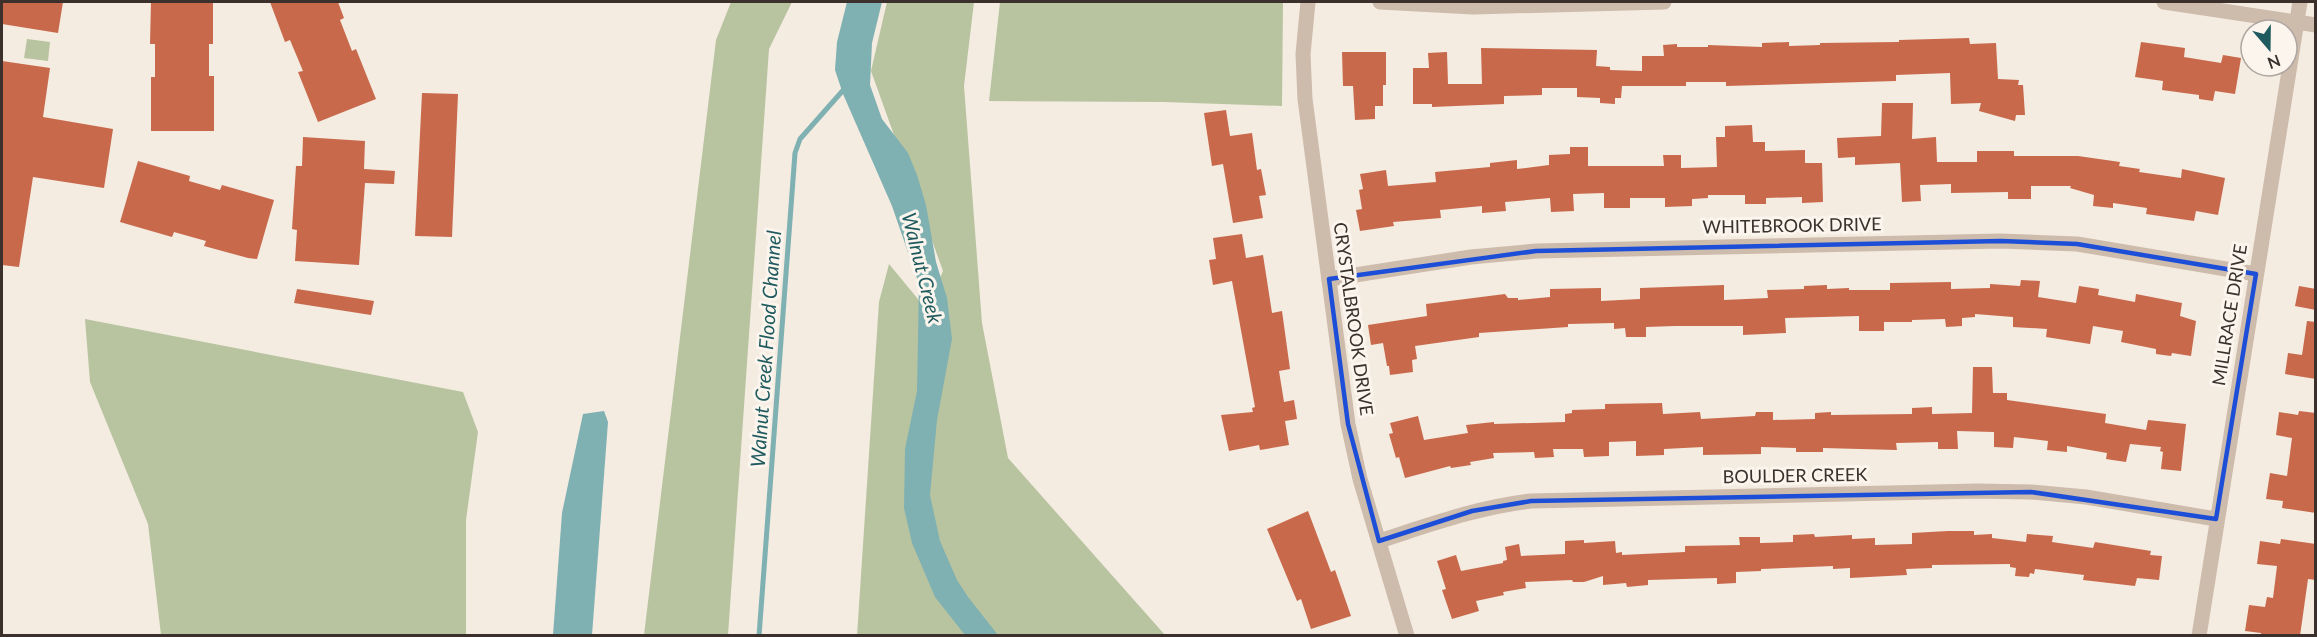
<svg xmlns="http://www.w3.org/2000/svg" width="2317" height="637" viewBox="0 0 2317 637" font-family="Lato,sans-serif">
	<rect width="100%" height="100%" fill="#f4ebe1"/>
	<!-- green -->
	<g fill="#b8c4a0">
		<polygon points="731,2 792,2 769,49 728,635 644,635 716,40"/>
		<polygon points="887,2 974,2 964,86 982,323 1008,458 1165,635 857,636 879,302 889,264 927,310 943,271 871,71"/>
		<polygon points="1000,2 1283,2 1282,106 1164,102 989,101"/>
		<polygon points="27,39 50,42 48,61 24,58"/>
		<polygon points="85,319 463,392 478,432 466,520 466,635 161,635 148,524 90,382"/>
	</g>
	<!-- water -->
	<g fill="#7fb0b2">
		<polygon points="847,2 882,2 872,43 870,85 882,119 908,153 917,175 926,205 936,262 947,298 952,339 937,420 930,495 940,541 957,580 968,597 998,635 965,635 935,597 912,543 904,508 905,449 917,391 919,284 892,206 843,94 835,70 837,42"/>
		<polygon points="604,411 608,422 592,635 553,635 562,513 583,414"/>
	</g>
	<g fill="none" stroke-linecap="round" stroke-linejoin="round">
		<!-- stream -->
		<polyline stroke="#7fb0b2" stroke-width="5" points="759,636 795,153 800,139 846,87"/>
	</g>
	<!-- building -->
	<g fill="#c8694b">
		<polygon points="2,2 63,2 58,33 2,24"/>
		<polygon points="151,2 213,2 213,44 209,44 209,76 214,76 214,131 151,131 151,77 155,77 155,44 150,44"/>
		<polygon points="270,2 338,2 344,18 340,20 352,51 356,49 376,99 318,122 298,72 303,71 290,40 285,42"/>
		<polygon points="1969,38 1970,44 1996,43 1998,79 2019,80 2018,85 2023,85 2025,115 2016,115 2015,121 1979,111 1981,103 1951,104 1950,73 1896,75 1896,81 1726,86 1726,82 1686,82 1686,86 1622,86 1621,98 1615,98 1615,104 1600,103 1600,98 1577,97 1577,88 1542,88 1542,95 1504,96 1504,104 1432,107 1432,104 1413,104 1413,68 1429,68 1428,53 1447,52 1448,84 1482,84 1481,48 1597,50 1596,66 1610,67 1610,70 1642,71 1642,56 1664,56 1663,45 1677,44 1677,47 1708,47 1708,45 1762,47 1762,43 1789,42 1789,46 1820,45 1820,43 1899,42 1899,40"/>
		<polygon points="2141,42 2185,48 2184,57 2221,63 2223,55 2241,58 2235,94 2215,91 2213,101 2199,99 2199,95 2162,90 2163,81 2135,77"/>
		<polygon points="1342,52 1386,52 1386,85 1383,85 1383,106 1375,106 1375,119 1355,120 1353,86 1343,86"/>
		<polygon points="2,61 50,68 43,117 113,129 104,188 33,177 19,267 2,265"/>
		<polygon points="422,93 458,94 452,237 415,236"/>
		<polygon points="1882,103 1913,103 1912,139 1936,137 1937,162 1977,162 1977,151 2014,151 2014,156 2078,156 2120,162 2119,166 2140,169 2139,172 2181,178 2182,169 2225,178 2218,215 2196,211 2194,221 2146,214 2147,208 2113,203 2113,208 2093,206 2094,195 2070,188 2071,186 2031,186 2031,199 2008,199 2008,192 1951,193 1951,184 1920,185 1921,201 1902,202 1900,163 1855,165 1855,157 1838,158 1837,138 1881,136"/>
		<polygon points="1226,110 1230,136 1252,133 1257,170 1261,169 1266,195 1259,196 1263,218 1233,223 1223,164 1212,166 1204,113"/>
		<polygon points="1752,125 1753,142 1765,142 1765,151 1805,150 1805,163 1822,163 1823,202 1802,203 1802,197 1766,198 1766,204 1745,204 1745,195 1708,195 1708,198 1692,199 1692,206 1665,207 1665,198 1630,198 1630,208 1604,208 1604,193 1573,194 1574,211 1551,212 1550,198 1505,202 1506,211 1482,213 1482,206 1440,210 1441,218 1393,222 1394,226 1360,231 1356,210 1362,209 1359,190 1363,189 1360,174 1386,170 1388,186 1436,182 1435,172 1490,167 1490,163 1517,160 1517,169 1549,165 1549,155 1570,154 1570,147 1588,147 1588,166 1664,166 1663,155 1681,155 1681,168 1717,167 1716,137 1725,137 1725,126"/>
		<polygon points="303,137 365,141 364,169 395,171 394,184 365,183 359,265 295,261 297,230 292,229 296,166 302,166"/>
		<polygon points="138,161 190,176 189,181 220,190 222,185 274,200 257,259 248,258 204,246 206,241 174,232 172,237 120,222"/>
		<polygon points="1242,234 1246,258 1263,255 1272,313 1282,311 1290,369 1279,371 1284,402 1294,400 1297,419 1285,421 1289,445 1260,450 1259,445 1229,451 1221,415 1253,412 1252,408 1255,407 1232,281 1213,285 1209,260 1216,259 1213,238"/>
		<polygon points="2021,280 2040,281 2038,297 2076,303 2079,286 2099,289 2098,295 2135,302 2136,294 2182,303 2180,316 2196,321 2191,356 2172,353 2171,356 2156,354 2156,349 2121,342 2123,331 2093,326 2090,344 2046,337 2047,329 2013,327 2013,317 1975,314 1975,317 1962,318 1962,326 1946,327 1945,319 1912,320 1912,322 1884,322 1884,331 1859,331 1859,316 1785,318 1786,333 1743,335 1743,326 1675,326 1646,327 1646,337 1626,337 1625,328 1614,329 1614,323 1568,324 1568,327 1479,333 1479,337 1415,346 1417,359 1412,360 1413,372 1390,375 1389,366 1387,366 1383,343 1371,345 1368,325 1427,316 1426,304 1505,294 1508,298 1518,298 1518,300 1550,297 1550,289 1601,288 1601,301 1640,299 1640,288 1724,285 1724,300 1768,298 1767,290 1804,289 1804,286 1827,285 1827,289 1849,288 1849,290 1890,290 1890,283 1951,282 1951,289 1990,288 1990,284 2020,286"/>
		<polygon points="2299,286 2316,289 2316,310 2295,306"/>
		<polygon points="297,289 374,301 371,315 294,303"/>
		<polygon points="2307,321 2316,322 2316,379 2285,374 2288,353 2302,355"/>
		<polygon points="1973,367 1992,367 1993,393 2007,393 2007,400 2106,414 2105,423 2146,430 2148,420 2186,424 2181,471 2161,469 2163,452 2160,451 2161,447 2130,444 2126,462 2106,459 2107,453 2067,446 2067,452 2047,450 2048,441 2014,437 2013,448 1994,447 1994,432 1957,431 1958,449 1938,449 1938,442 1896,443 1897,450 1823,448 1823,452 1796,452 1796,448 1761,447 1761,454 1703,455 1703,447 1664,449 1664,455 1636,456 1636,441 1609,442 1609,456 1584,457 1583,449 1553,449 1554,457 1535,458 1534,452 1493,453 1494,458 1470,462 1471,465 1451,468 1450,466 1405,478 1399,457 1396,458 1389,434 1393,433 1390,423 1418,416 1424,440 1468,433 1466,425 1494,422 1494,424 1565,422 1565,414 1572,413 1572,410 1605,409 1605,404 1662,403 1663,414 1700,412 1701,419 1755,416 1756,412 1773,412 1773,420 1815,419 1815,413 1831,412 1831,415 1912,414 1912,408 1932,407 1932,414 1972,413"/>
		<polygon points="2299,411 2316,413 2316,513 2282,508 2283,501 2266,499 2270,473 2287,476 2292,438 2276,435 2279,412 2298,415"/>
		<polygon points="1308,511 1331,572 1335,570 1351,616 1311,629 1301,599 1297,601 1267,529"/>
		<polygon points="1948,531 1974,531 1974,535 1992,534 1992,538 2026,542 2027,534 2053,536 2052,542 2093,548 2095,542 2151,551 2150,555 2162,556 2159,580 2137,578 2135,586 2083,580 2084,575 2035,569 2034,574 2030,573 2029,577 2015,576 2016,568 2010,567 2010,564 1932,565 1932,568 1906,569 1907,575 1850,578 1850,568 1833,569 1833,566 1761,569 1761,571 1736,572 1736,583 1717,584 1717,578 1648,580 1648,585 1627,587 1626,583 1603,585 1603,576 1584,582 1573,582 1572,580 1525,582 1526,588 1503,592 1504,595 1476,601 1479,611 1452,619 1442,590 1446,589 1437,561 1456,555 1461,571 1503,563 1503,561 1507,560 1505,547 1519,544 1521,556 1565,554 1565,541 1584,540 1584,543 1615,541 1616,553 1622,552 1622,555 1685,552 1685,546 1740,545 1739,537 1760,537 1760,543 1793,542 1793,535 1814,534 1815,537 1852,535 1852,539 1875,538 1875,545 1912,544 1912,533"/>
		<polygon points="2281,539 2316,544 2316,580 2308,579 2300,636 2261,636 2261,633 2245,631 2249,605 2265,607 2267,597 2273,598 2277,566 2257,564 2260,541 2280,544"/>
	</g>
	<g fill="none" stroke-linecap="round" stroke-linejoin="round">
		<!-- minor -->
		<g stroke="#cdbbac" stroke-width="15">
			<polyline points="1308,2 1303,54 1305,99 1348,424 1360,479 1407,636"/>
			<polyline points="1380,2 1473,7 1664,2"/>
			<polyline points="2164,2 2316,25"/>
			<polyline points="1329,279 1471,257 1536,251 2001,241 2077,244 2256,274"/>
			<path d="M1379 541C1429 525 1478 507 1531 501L1977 491 2031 492 2086 497 2216 519"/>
			<polyline points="2199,636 2300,2"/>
		</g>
	</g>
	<!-- marked area -->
	<path fill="none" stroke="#1d4ed8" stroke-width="4.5" stroke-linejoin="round" d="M2001 241 2077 244 2256 274 2216 519 2031 492 1531 501 1472 511 1379 541 1348 424 1329 279 1536 251Z"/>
	<g text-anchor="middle" stroke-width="6" stroke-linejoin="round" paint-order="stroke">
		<!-- street labels -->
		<g font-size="18" fill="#3b302b" stroke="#fbf5ee">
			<text transform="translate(1792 226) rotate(-1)" y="6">WHITEBROOK DRIVE</text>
			<text transform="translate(2230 315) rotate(-81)" y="6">MILLRACE DRIVE</text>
			<text transform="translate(1353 319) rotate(82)" y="6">CRYSTALBROOK DRIVE</text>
			<text transform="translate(1795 476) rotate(-1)" y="6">BOULDER CREEK</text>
		</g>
		<!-- water labels -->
		<g font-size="20" font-style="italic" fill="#1f5a5e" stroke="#fbf5ee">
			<text transform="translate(922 268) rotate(76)" y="7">Walnut Creek</text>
			<text transform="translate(766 349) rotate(-86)" y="7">Walnut Creek Flood Channel</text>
		</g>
	</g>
	<!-- border -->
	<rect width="2317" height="637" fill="none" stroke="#3b302b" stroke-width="6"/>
	<!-- north arrow -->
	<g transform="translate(2269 48) rotate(160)"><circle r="28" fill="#fbf5ee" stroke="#aea6a0" stroke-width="1.5"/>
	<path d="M0-4.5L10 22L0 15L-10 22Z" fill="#1f5a5e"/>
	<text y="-9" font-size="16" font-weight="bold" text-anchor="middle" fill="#3b302b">N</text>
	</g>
</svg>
